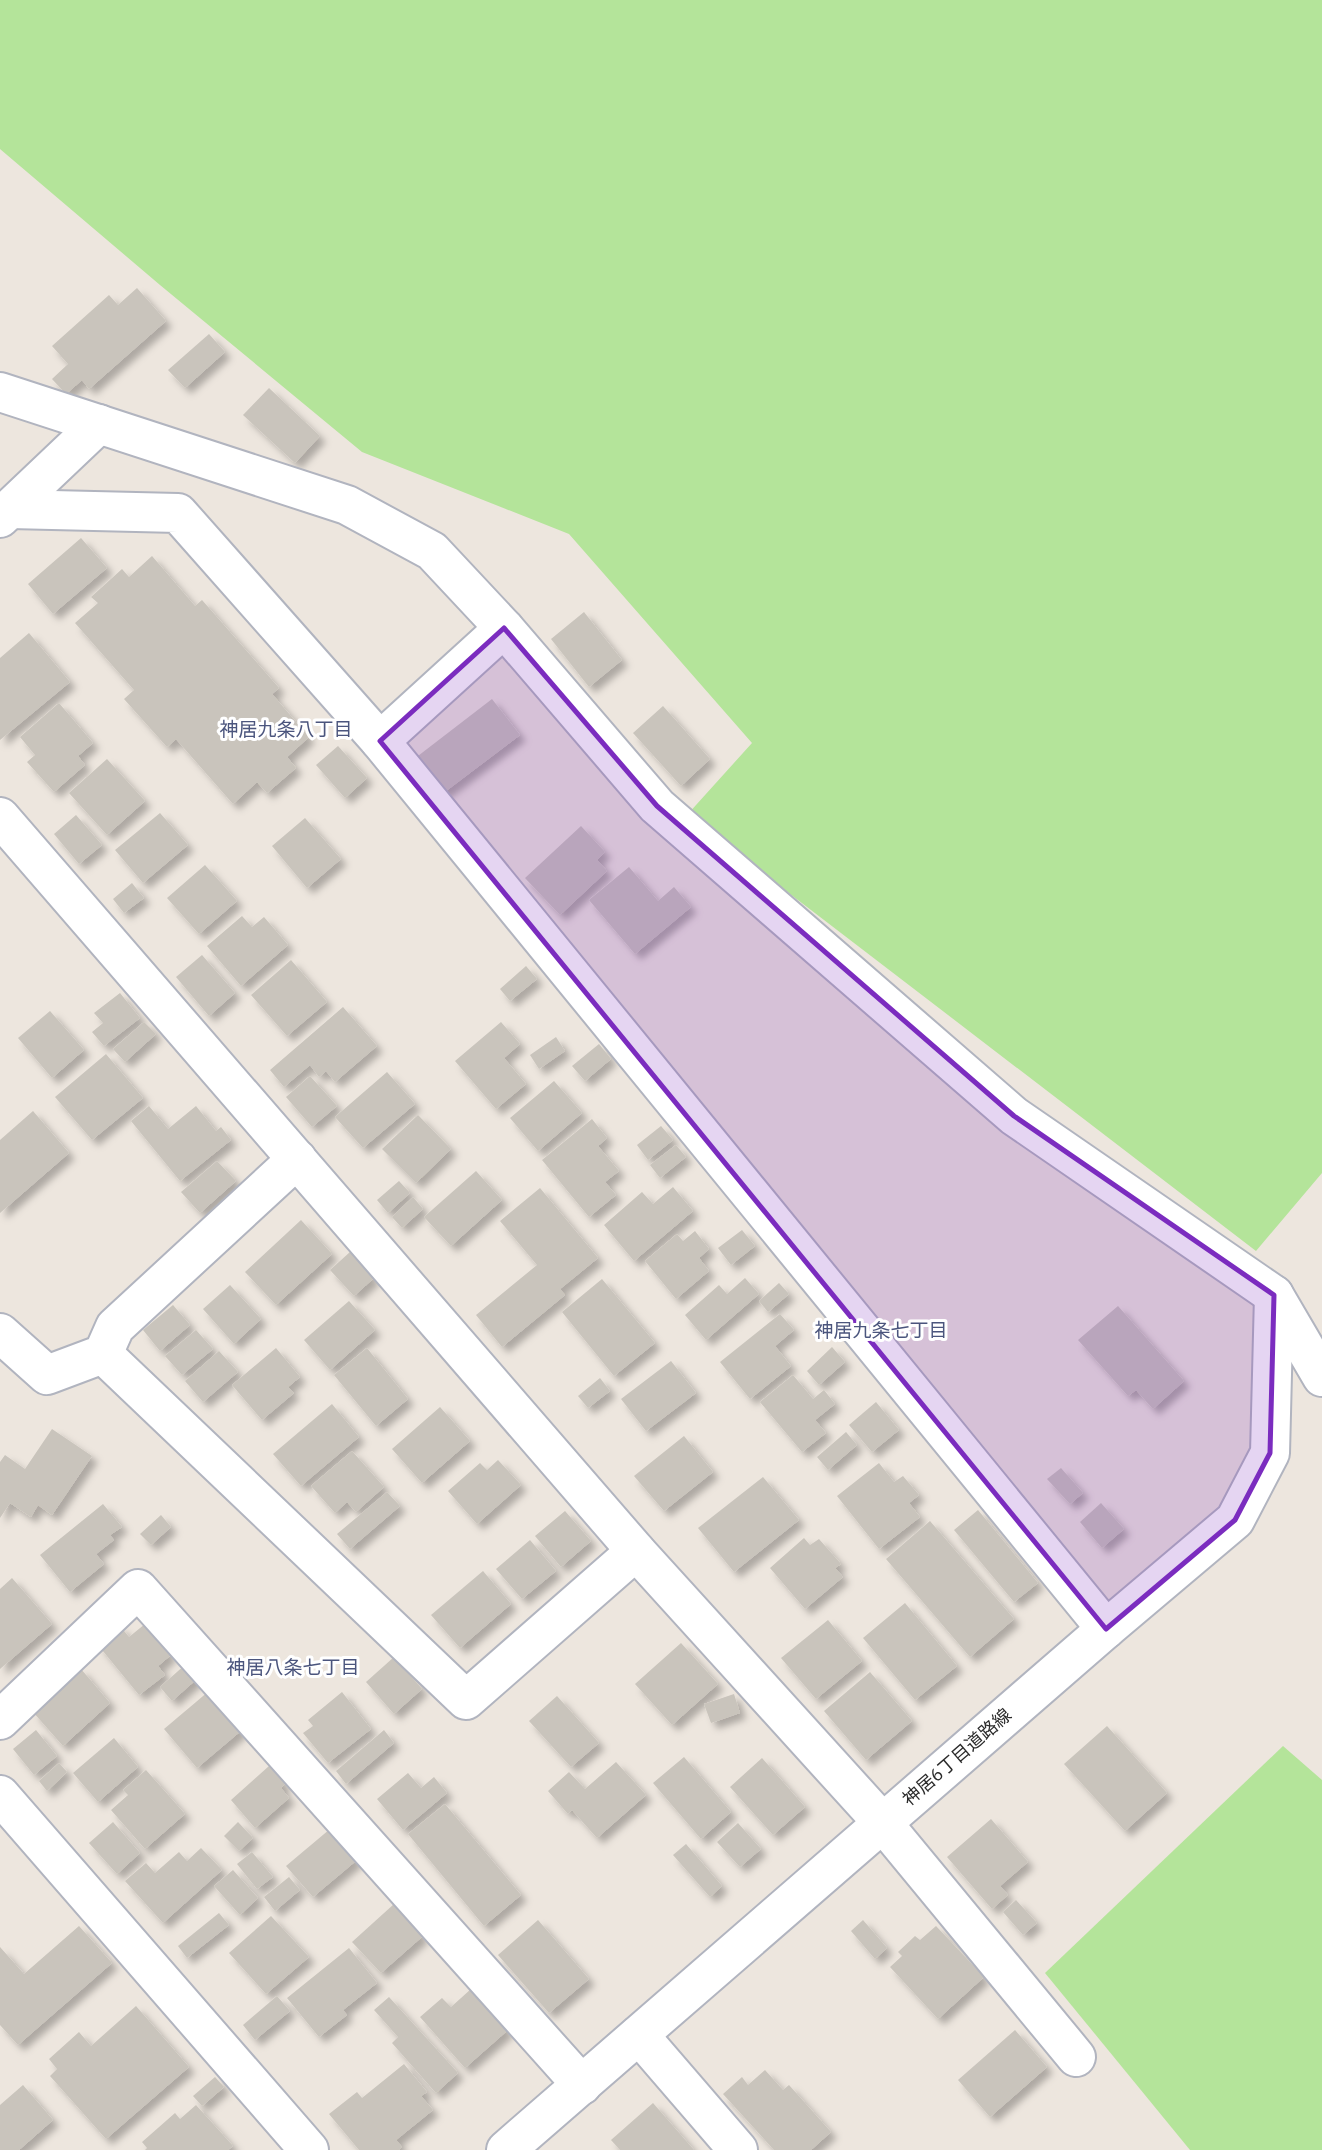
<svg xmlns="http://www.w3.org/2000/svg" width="1322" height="2150" viewBox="0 0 1322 2150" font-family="'IBM Plex Sans','Noto Sans JP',sans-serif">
	<defs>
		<filter id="shadow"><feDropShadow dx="6" dy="6" stdDeviation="3.5" flood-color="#0004"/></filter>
	</defs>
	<rect width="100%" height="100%" fill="#ede6de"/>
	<!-- green -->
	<g fill="#b4e49a">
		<polygon points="0,0 1322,0 1322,1173 1256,1251 687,815 752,743 569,534 362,452 160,285 0,149"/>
		<polygon points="1283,1746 1322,1780 1322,2150 1190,2150 1045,1973"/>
	</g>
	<!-- building -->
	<g fill="#c9c4bc" filter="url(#shadow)">
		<polygon points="137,288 166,321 89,389 82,380 66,394 52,379 68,364 52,346 109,295 118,305"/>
		<polygon points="209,334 225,352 185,388 168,370"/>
		<polygon points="269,388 320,436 295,463 243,415"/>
		<polygon points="81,538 107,568 53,614 28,584"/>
		<polygon points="152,556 195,606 202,600 279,688 272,694 309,737 287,757 296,768 267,793 257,782 233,804 176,739 167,747 124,699 134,690 75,623 98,603 91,597 122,569 129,577"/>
		<polygon points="584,612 622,660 589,687 551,639"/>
		<polygon points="29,633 70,682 0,740 0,658"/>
		<polygon points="492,699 520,735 442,794 414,759"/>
		<polygon points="59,703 93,743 78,756 85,765 54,792 27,762 35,755 20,737"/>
		<polygon points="663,706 710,759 681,786 633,733"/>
		<polygon points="338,746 367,778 345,798 316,765"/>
		<polygon points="107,759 145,801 107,835 69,793"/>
		<polygon points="160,813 188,845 143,883 115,850"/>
		<polygon points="76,815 102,845 79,864 54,834"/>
		<polygon points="305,818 341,859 307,888 272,846"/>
		<polygon points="581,826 605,852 597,860 607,871 560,915 525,878"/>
		<polygon points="205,865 237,901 199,934 167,898"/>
		<polygon points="629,867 658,901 674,887 691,907 635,954 589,900"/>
		<polygon points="132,883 144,898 124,913 113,899"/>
		<polygon points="242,916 252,927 264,917 288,945 241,986 207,946"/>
		<polygon points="202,955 235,993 209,1016 176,977"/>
		<polygon points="291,960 327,1002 287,1036 251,995"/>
		<polygon points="526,966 537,979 510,1001 500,989"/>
		<polygon points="120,993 140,1018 104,1046 92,1032 103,1023 94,1013"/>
		<polygon points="343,1007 377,1046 335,1082 326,1071 319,1077 310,1065 284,1087 270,1070"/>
		<polygon points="50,1011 84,1050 52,1078 18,1038"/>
		<polygon points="144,1022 156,1034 125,1062 113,1049"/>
		<polygon points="501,1022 520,1044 504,1058 526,1084 496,1109 455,1061"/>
		<polygon points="556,1037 565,1051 539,1069 530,1055"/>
		<polygon points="599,1044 611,1059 585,1081 572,1066"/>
		<polygon points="106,1054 143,1098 92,1140 55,1097"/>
		<polygon points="387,1072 415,1104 363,1148 335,1117"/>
		<polygon points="310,1076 337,1106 312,1127 286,1097"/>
		<polygon points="554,1081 582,1113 538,1151 510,1118"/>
		<polygon points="149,1106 168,1129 196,1106 216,1131 221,1127 231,1140 180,1181 131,1121"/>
		<polygon points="33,1111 69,1153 0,1213 0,1140"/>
		<polygon points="418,1115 451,1149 416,1183 382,1149"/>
		<polygon points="592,1119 607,1138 598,1146 619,1171 605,1182 616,1195 589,1217 542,1160"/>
		<polygon points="661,1126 673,1140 648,1160 637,1145"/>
		<polygon points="676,1145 686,1157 660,1178 650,1165"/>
		<polygon points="217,1161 236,1181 200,1213 181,1192"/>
		<polygon points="476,1171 502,1200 451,1246 424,1217"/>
		<polygon points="399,1181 410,1193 388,1213 377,1200"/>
		<polygon points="673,1187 693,1211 634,1261 604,1225 642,1192 653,1204"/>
		<polygon points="540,1188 598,1258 560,1289 565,1295 502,1347 476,1315 537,1265 500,1221"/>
		<polygon points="413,1197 423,1209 402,1228 392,1217"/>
		<polygon points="301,1220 332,1254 276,1305 245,1272"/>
		<polygon points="742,1230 755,1246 731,1265 718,1248"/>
		<polygon points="695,1231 709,1249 699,1258 709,1271 676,1299 645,1261 677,1234 683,1241"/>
		<polygon points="350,1252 374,1278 354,1296 330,1270"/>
		<polygon points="745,1278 759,1294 706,1340 685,1315 719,1285 727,1294"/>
		<polygon points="602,1279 655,1343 614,1376 562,1312"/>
		<polygon points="779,1283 789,1294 768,1312 759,1301"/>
		<polygon points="230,1285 261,1319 234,1344 203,1309"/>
		<polygon points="349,1301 375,1330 330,1370 304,1340"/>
		<polygon points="173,1305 190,1325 160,1351 143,1330"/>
		<polygon points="1118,1306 1184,1381 1153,1409 1136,1390 1128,1396 1078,1340"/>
		<polygon points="780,1314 794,1330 775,1346 791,1366 750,1399 720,1362"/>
		<polygon points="196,1330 213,1349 182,1375 165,1356"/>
		<polygon points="832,1347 845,1362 819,1385 807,1371"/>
		<polygon points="276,1348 300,1377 288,1387 294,1393 262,1420 232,1385"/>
		<polygon points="367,1348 408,1399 376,1426 334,1375"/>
		<polygon points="219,1351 238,1372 203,1402 185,1381"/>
		<polygon points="671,1361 696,1393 646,1431 621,1399"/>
		<polygon points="793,1375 813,1399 824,1390 835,1404 815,1420 826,1433 802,1452 760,1402"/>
		<polygon points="600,1378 610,1391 588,1408 578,1396"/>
		<polygon points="876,1402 899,1430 872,1452 849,1425"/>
		<polygon points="332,1404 359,1437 301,1486 273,1454"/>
		<polygon points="440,1407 470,1441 422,1483 392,1449"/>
		<polygon points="52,1429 92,1456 52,1515 38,1505 31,1517 10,1503 0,1518 0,1462 5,1455 25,1469"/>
		<polygon points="846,1432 857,1445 828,1470 817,1457"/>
		<polygon points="684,1436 713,1472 664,1511 634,1476"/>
		<polygon points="352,1451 384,1487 356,1512 347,1502 335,1513 311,1486"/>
		<polygon points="498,1460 521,1485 477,1524 448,1491 480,1463 487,1470"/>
		<polygon points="879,1463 894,1482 903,1476 919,1495 909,1503 920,1517 879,1549 837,1496"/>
		<polygon points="1061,1468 1083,1493 1070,1504 1047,1479"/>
		<polygon points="763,1477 799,1520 734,1572 698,1528"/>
		<polygon points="387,1492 400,1506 350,1549 337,1534"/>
		<polygon points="1101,1503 1124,1529 1102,1548 1080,1522"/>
		<polygon points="103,1504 122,1527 110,1535 114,1540 96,1554 104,1564 70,1592 40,1555"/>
		<polygon points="978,1510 1038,1583 1014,1602 954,1530"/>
		<polygon points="565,1511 591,1541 561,1567 535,1536"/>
		<polygon points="161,1515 171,1527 151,1545 140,1534"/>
		<polygon points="930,1521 1014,1619 970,1657 886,1559"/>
		<polygon points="804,1538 810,1545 819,1539 841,1564 835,1568 843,1577 805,1609 770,1568"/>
		<polygon points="530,1540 556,1571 522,1599 496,1569"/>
		<polygon points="483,1571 511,1604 460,1648 431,1615"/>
		<polygon points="12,1578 52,1624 0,1669 0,1589"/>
		<polygon points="905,1603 957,1666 915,1700 863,1638"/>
		<polygon points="828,1620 862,1661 816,1699 781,1658"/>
		<polygon points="145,1624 171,1655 158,1666 165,1675 139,1695 98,1645 120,1626 129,1637"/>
		<polygon points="681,1643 718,1684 672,1725 635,1684"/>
		<polygon points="394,1657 422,1689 394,1714 366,1682"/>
		<polygon points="186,1664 198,1678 172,1701 160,1687"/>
		<polygon points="81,1669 110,1703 63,1746 33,1712"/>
		<polygon points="870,1672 912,1721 866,1760 824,1711"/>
		<polygon points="209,1691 242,1730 197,1768 164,1729"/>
		<polygon points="342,1692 371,1729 328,1763 303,1733 313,1726 308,1720"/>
		<polygon points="734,1694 740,1713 711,1723 704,1704"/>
		<polygon points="557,1696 599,1743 571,1767 529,1721"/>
		<polygon points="1107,1726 1167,1793 1125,1831 1064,1764"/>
		<polygon points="36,1730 57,1756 34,1775 13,1749"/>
		<polygon points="384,1730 394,1743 346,1784 336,1771"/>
		<polygon points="114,1738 138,1767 98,1802 73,1773"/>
		<polygon points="684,1757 731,1812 701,1839 653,1783"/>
		<polygon points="762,1758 805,1807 773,1835 730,1787"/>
		<polygon points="616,1762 646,1795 597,1838 572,1810 568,1814 548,1791 569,1772 585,1789"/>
		<polygon points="59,1763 67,1772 47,1791 39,1781"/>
		<polygon points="269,1766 285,1784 281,1788 289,1798 255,1828 231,1800"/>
		<polygon points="146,1770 185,1814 145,1849 111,1810 128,1795 123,1790"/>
		<polygon points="408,1773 421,1788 434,1777 447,1793 403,1830 377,1799"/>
		<polygon points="445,1804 521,1895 484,1926 408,1834"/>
		<polygon points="991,1819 1028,1862 1000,1886 1008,1895 992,1909 947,1857"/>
		<polygon points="113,1822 140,1853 117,1874 89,1843"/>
		<polygon points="238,1822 253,1838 239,1851 224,1836"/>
		<polygon points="738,1823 761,1849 740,1867 717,1842"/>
		<polygon points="330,1829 357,1860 313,1897 286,1866"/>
		<polygon points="686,1844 722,1886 710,1897 673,1855"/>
		<polygon points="201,1848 222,1870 163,1923 125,1881 146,1863 155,1873 179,1852 187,1861"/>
		<polygon points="252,1852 273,1877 257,1889 237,1864"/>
		<polygon points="233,1870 258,1898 240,1915 214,1886"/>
		<polygon points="289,1877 300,1890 275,1911 264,1897"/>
		<polygon points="1016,1900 1037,1923 1023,1935 1003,1912"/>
		<polygon points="394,1904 423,1936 381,1973 352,1942"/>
		<polygon points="219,1913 229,1925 187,1958 178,1946"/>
		<polygon points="271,1916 309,1957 266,1994 229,1953"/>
		<polygon points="538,1920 589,1979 549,2013 498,1955"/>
		<polygon points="863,1920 887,1948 875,1959 851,1931"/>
		<polygon points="79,1926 112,1963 18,2045 0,2025 0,1947 24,1974"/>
		<polygon points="936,1926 984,1977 938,2019 890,1967 902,1956 898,1952 915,1936 920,1940"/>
		<polygon points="349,1948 377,1983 343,2010 347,2015 319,2037 287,1998"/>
		<polygon points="471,1989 508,2030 465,2068 420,2017 442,1998 451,2007"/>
		<polygon points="277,1996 290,2011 255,2040 243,2025"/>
		<polygon points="389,1997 458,2073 436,2093 392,2043 398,2037 374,2010"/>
		<polygon points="136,2006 189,2067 106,2139 50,2076 57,2069 49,2059 79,2032 91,2046"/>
		<polygon points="1015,2030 1047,2067 990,2117 958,2080"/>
		<polygon points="404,2064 427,2092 421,2096 433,2110 396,2140 402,2147 399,2150 359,2150 329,2114 357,2092 362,2098"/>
		<polygon points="765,2070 783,2090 789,2085 831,2132 811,2150 774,2150 723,2094 742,2077 748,2085"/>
		<polygon points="215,2077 224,2087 202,2106 193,2096"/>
		<polygon points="23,2085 53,2120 19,2150 0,2150 0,2105"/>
		<polygon points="653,2103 694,2150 620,2150 611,2140"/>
		<polygon points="196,2105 233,2146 228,2150 145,2150 147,2148 142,2142 175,2113 180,2119"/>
	</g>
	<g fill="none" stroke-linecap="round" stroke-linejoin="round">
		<!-- minor casing -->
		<g stroke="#b1b4bf" stroke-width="42">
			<g id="minor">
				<polyline points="0,392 347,505 432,551 504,628 657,806 1014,1116 1274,1295 1322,1377"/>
				<polyline points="10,509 178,513 380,741 1106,1629"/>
				<polyline points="0,518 99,424"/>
				<polyline points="380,741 504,628"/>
				<polyline points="0,817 636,1551 882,1822 1076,2057"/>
				<polyline points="0,1333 47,1375 103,1354 115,1327 297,1159"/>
				<polyline points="103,1354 466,1700 636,1551"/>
				<polyline points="0,1720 138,1589 582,2085"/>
				<polyline points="0,1795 309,2150"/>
				<polyline points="639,2035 738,2150"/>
				<polyline points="506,2150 1106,1629 1235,1520 1270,1453 1274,1295"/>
			</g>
		</g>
		<!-- minor -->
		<use href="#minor" stroke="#fff" stroke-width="38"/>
	</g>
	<!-- marked area -->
	<path fill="#7b2cbf" fill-opacity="0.2" stroke="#7b2cbf" stroke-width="5" stroke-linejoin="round" d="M504 628 657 806 1014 1116 1274 1295 1270 1453 1235 1520 1106 1629 380 741Z"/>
	<g text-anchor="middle" stroke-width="6" stroke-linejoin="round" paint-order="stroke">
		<!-- street labels -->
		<g font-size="18" fill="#2b2b2b" stroke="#fff">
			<text transform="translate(957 1757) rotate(-41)" y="6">神居6丁目道路線</text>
		</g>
		<!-- neighbourhood labels -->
		<g font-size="19" fill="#4b557d" stroke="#fff">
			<text x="286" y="736">神居九条八丁目</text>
			<text x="881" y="1337">神居九条七丁目</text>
			<text x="293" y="1674">神居八条七丁目</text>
		</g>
	</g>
</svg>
